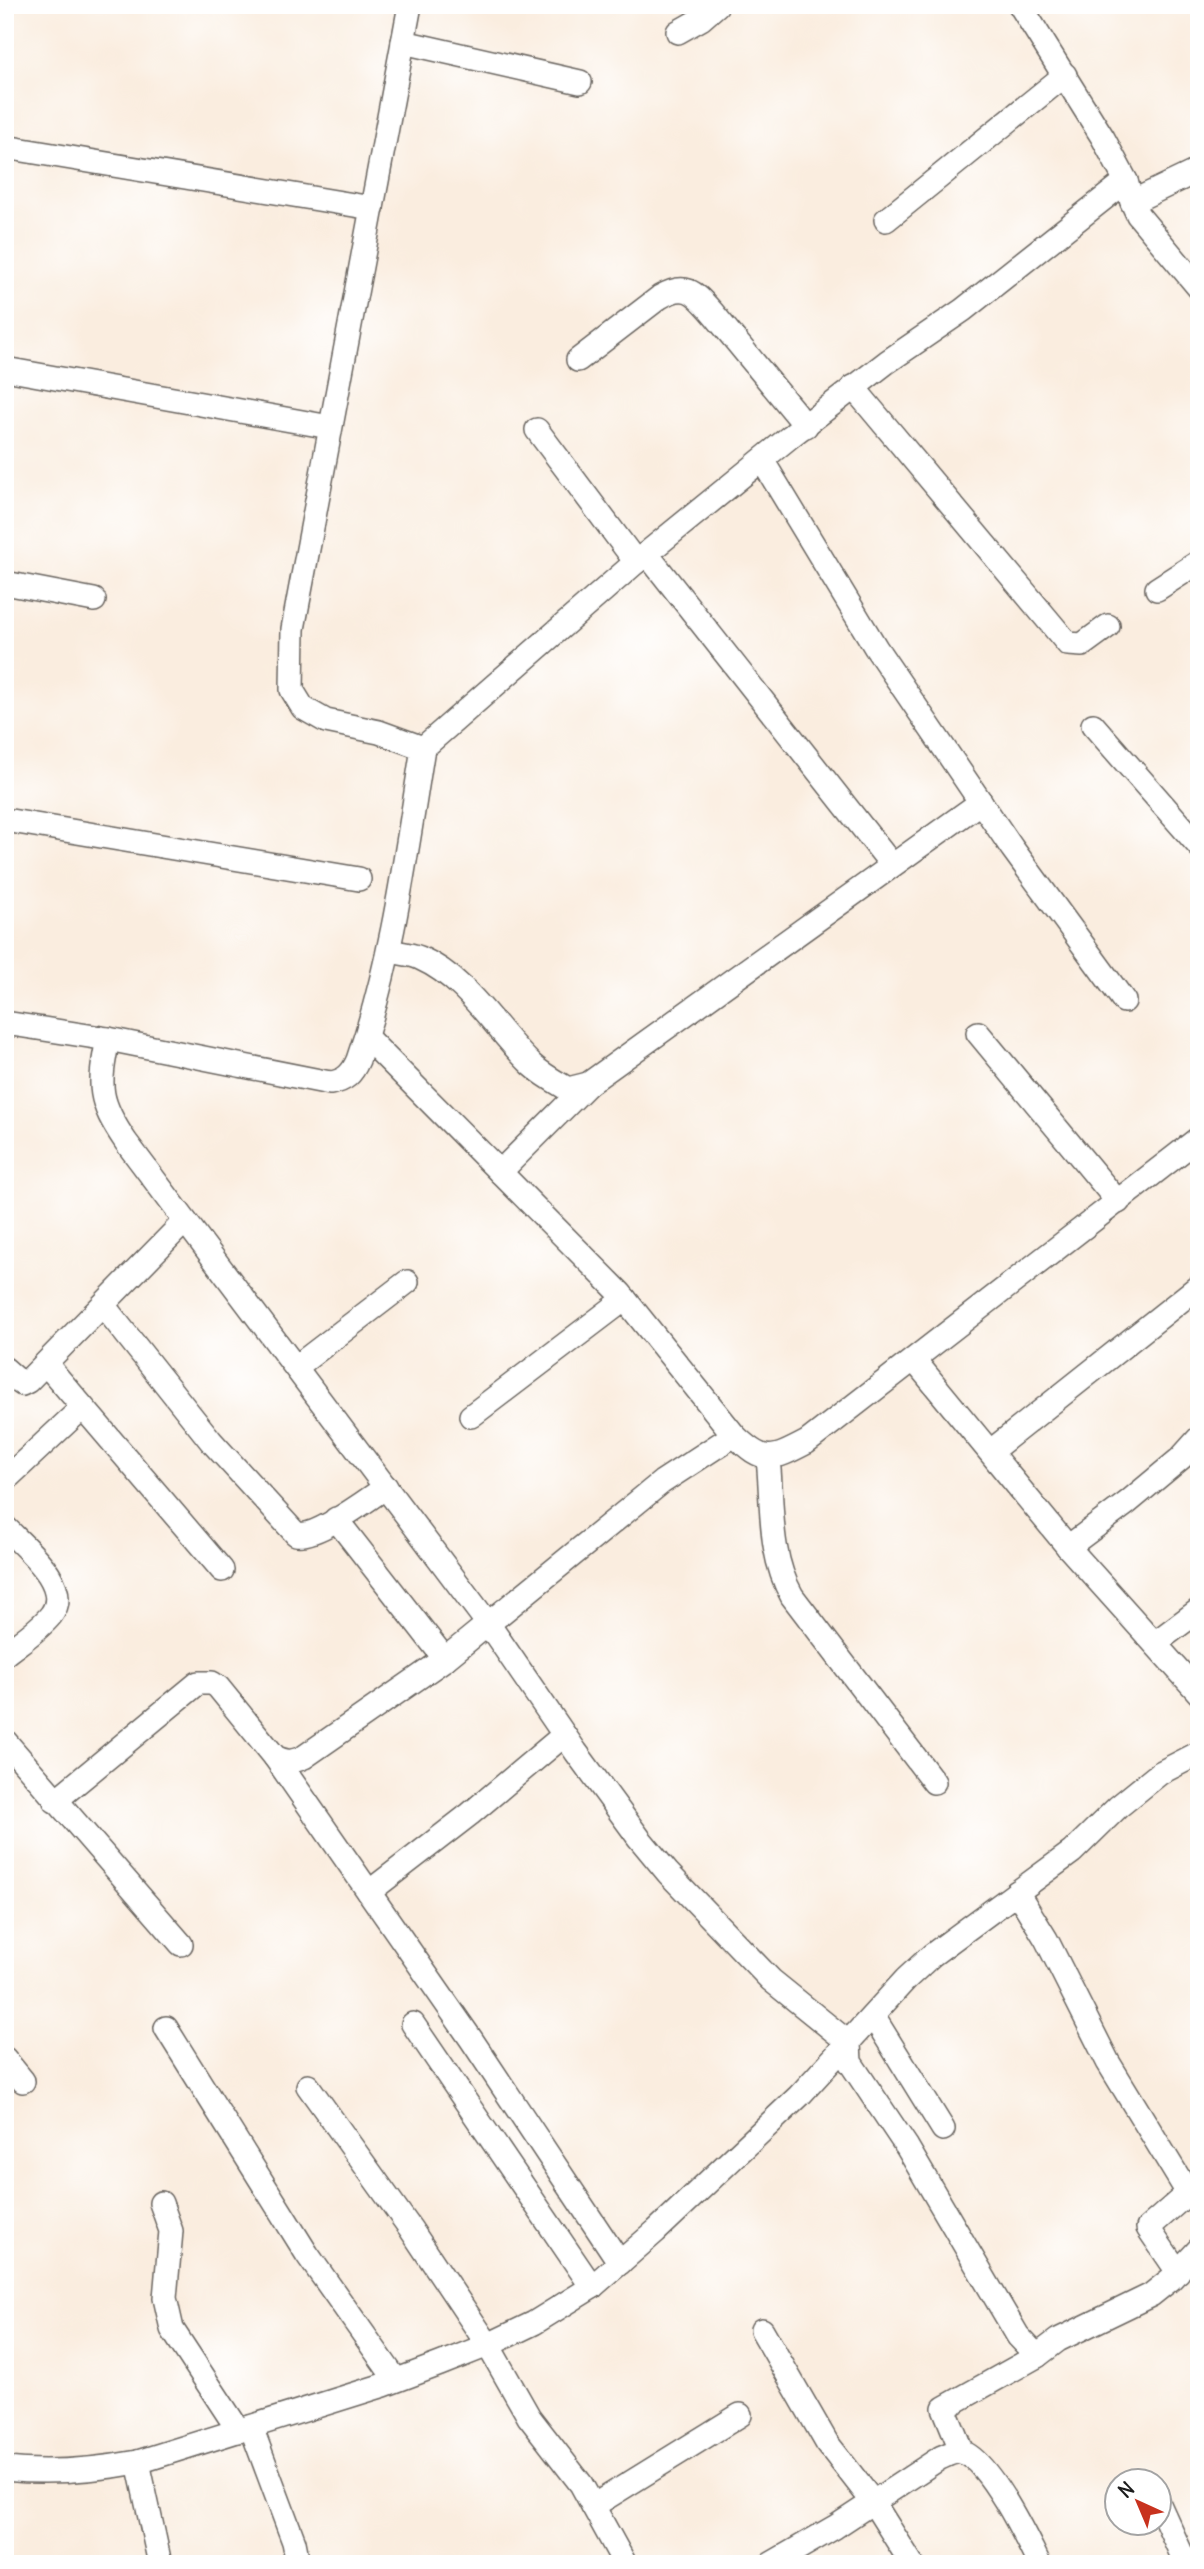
<svg xmlns="http://www.w3.org/2000/svg" width="1204" height="2569" viewBox="0 0 1204 2569" font-family="Delius,sans-serif">
	<rect width="100%" height="100%" fill="#fff"/>
	<filter id="ink" filterUnits="userSpaceOnUse"><feTurbulence type="fractalNoise" baseFrequency=".0143" numOctaves="2"/><feDisplacementMap in="SourceGraphic" scale="14" xChannelSelector="R" yChannelSelector="G"/><feConvolveMatrix kernelMatrix="1 2 1 2 8 2 1 2 1" color-interpolation-filters="sRGB"/></filter>
	<filter id="wash" filterUnits="userSpaceOnUse"><feTurbulence type="fractalNoise" baseFrequency=".00686" numOctaves="4" result="noise"/><feDisplacementMap in="SourceGraphic" scale="28" xChannelSelector="R" yChannelSelector="G"/><feGaussianBlur stdDeviation="1.57" result="paint"/><feColorMatrix in="noise" values="0 0 0 0 0 0 0 0 0 0 0 0 0 0 0 0 0 1.4 0 .05"/><feComposite in="paint" operator="in"/></filter>
	<g filter="url(#wash)">
		<rect width="100%" height="100%" fill="#faeddf"/>
	</g>
	<g filter="url(#ink)">
		<g fill="none" stroke-linecap="round" stroke-linejoin="round">
			<!-- minor casing -->
			<g stroke="#6a6560" stroke-width="26">
				<g id="minor">
					<polyline points="1020,5 1103,138 1126,181 1132,202 1138,215 1199,288"/>
					<polyline points="678,32 701,19 717,5"/>
					<polyline points="403,42 580,82"/>
					<polyline points="5,147 372,208"/>
					<polyline points="1132,202 1199,170"/>
					<polyline points="886,220 1065,75"/>
					<path d="M578 360 660 297C687 281 695 293 713 313L806 426"/>
					<polyline points="5,369 330,427"/>
					<polyline points="853,387 1068,644 1082,645 1108,626"/>
					<polyline points="537,430 636,562"/>
					<polyline points="762,460 876,648 1012,848 1124,1001"/>
					<polyline points="647,554 892,865"/>
					<polyline points="5,583 94,600"/>
					<polyline points="1157,589 1199,562"/>
					<polyline points="1093,725 1199,846"/>
					<polyline points="423,748 636,562 791,436 887,362 963,310 1126,181"/>
					<polyline points="5,820 359,879"/>
					<path d="M389 951C399 953 411 954 420 958 469 980 495 1030 532 1065 543 1075 556 1082 568 1089L588 1084 981 802"/>
					<path d="M5 1023 108 1039 330 1083C345 1081 352 1074 358 1060 393 959 406 853 423 748L379 732 326 721 303 708 292 690 293 629 410 5"/>
					<polyline points="978,1033 1118,1202"/>
					<path d="M366 1037 620 1293 734 1435C764 1464 771 1461 807 1442L1199 1138"/>
					<path d="M108 1039C98 1087 98 1101 126 1142L489 1625 576 1752 639 1838 668 1873 771 1980 849 2043 850 2062 907 2147 1018 2336 1037 2356 1058 2340 1151 2295 1171 2279 1199 2249"/>
					<polyline points="500,1172 588,1084"/>
					<path d="M103 1305 211 1441 296 1534C316 1539 368 1499 386 1487"/>
					<polyline points="915,1361 1068,1547 1199,1693"/>
					<polyline points="46,1364 222,1570"/>
					<polyline points="296,1367 407,1282"/>
					<polyline points="5,1369 22,1384 28,1381 185,1221"/>
					<polyline points="471,1416 625,1299"/>
					<polyline points="991,1451 1199,1286"/>
					<path d="M768 1458C773 1505 768 1554 792 1596L934 1782"/>
					<polyline points="5,1480 82,1408"/>
					<polyline points="336,1519 445,1659"/>
					<path d="M5 1527C24 1547 74 1586 51 1615 39 1630 20 1642 5 1654"/>
					<polyline points="1068,1547 1127,1503 1181,1458 1199,1438"/>
					<polyline points="1155,1643 1199,1610"/>
					<polyline points="5,1741 181,1944"/>
					<polyline points="275,1757 471,2039 620,2263"/>
					<path d="M55 1801 198 1683H212L218 1687 275 1757C287 1763 293 1762 304 1757L445 1659 662 1482 734 1435"/>
					<polyline points="369,1892 470,1814 564,1735"/>
					<polyline points="1017,1892 1046,1939 1108,2062 1188,2193 1148,2228 1178,2272"/>
					<polyline points="873,2016 943,2129"/>
					<polyline points="413,2024 592,2287"/>
					<polyline points="166,2028 307,2254 396,2380"/>
					<polyline points="5,2059 23,2081"/>
					<polyline points="308,2086 410,2228 488,2345 529,2417 581,2484 625,2564"/>
					<polyline points="161,2203 171,2231 165,2298 172,2329 239,2431"/>
					<polyline points="762,2330 827,2443 873,2502 912,2564"/>
					<polyline points="251,2427 294,2542 296,2552 291,2564"/>
					<polyline points="962,2452 944,2408 1037,2356"/>
					<polyline points="138,2462 160,2564"/>
					<path d="M5 2469C50 2474 94 2470 138 2462L384 2385 440 2364 488 2345 534 2323 592 2287 656 2231 799 2096 906 1979 932 1955 1072 1852 1118 1807 1160 1773 1199 1753"/>
					<polyline points="1158,2502 1186,2564"/>
					<polyline points="593,2506 740,2415"/>
					<path d="M771 2564 835 2527 940 2458C947 2455 954 2451 961 2452 987 2456 1028 2541 1039 2564"/>
				</g>
			</g>
			<!-- minor -->
			<use href="#minor" stroke="#fff" stroke-width="23"/>
		</g>
	</g>
	<!-- margin -->
	<rect width="1204" height="2569" fill="none" stroke="#fff" stroke-width="28"/>
	<!-- north arrow -->
	<g transform="translate(1138 2502) rotate(316)"><circle r="33" fill="#ffffff" stroke="#a4a4a4" stroke-width="2"/>
	<path d="M0-5L12 26L0 18L-12 26Z" fill="#c8321e"/>
	<text y="-10" font-size="19" font-weight="bold" text-anchor="middle" fill="#1c1c1c">N</text>
	</g>
</svg>
